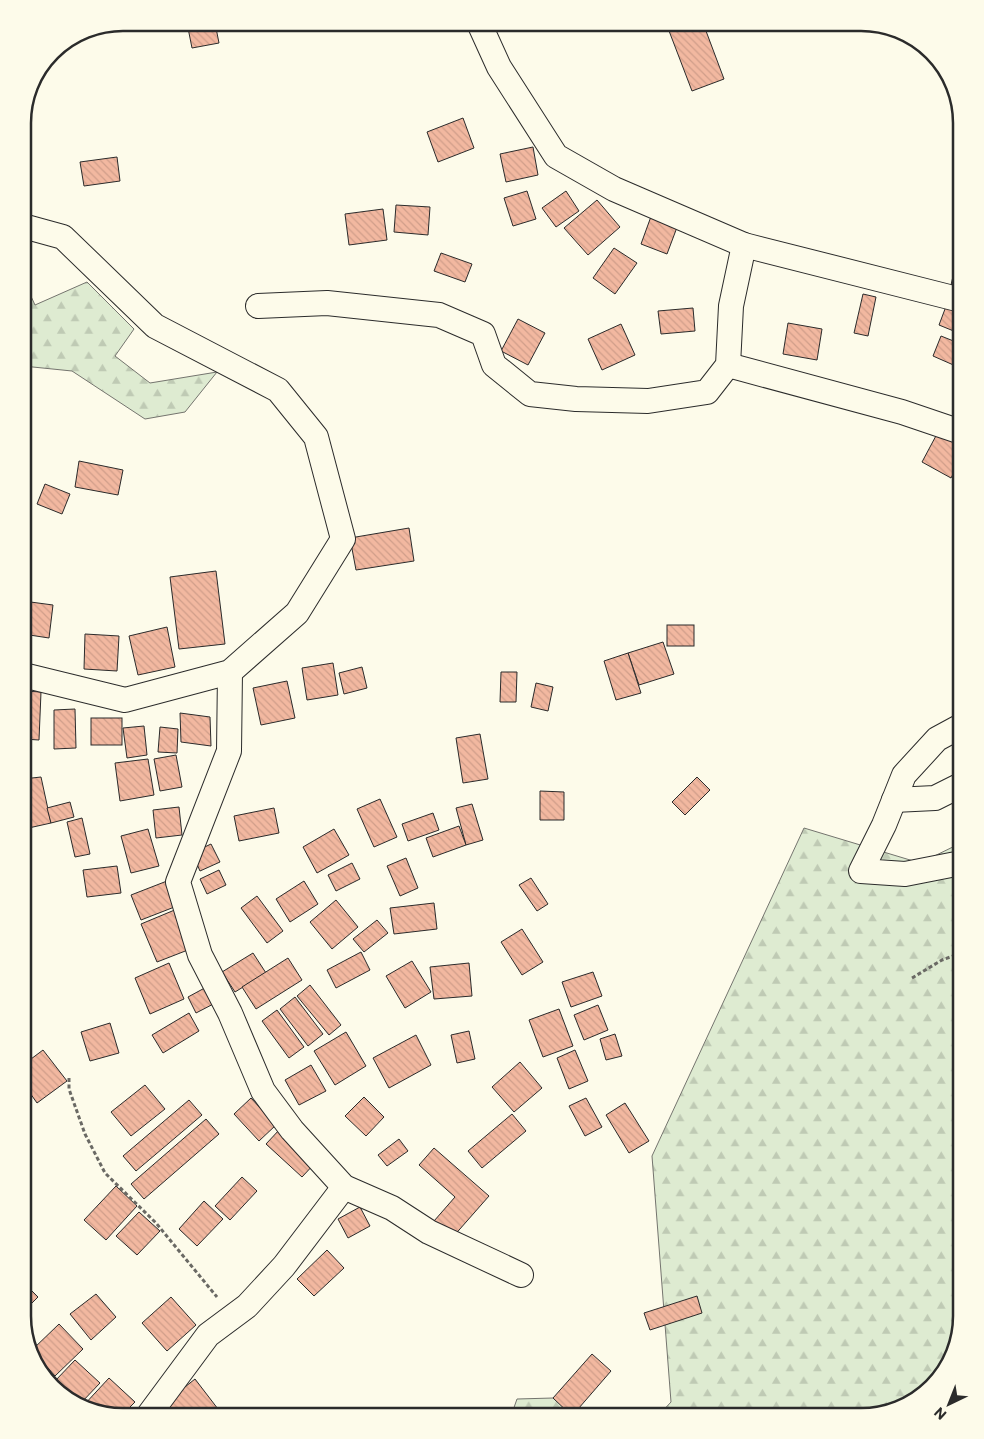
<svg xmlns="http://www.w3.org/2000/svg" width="984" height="1439" viewBox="0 0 984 1439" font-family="Commissioner,sans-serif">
	<defs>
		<pattern id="forest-firs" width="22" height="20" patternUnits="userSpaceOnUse" patternTransform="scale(1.25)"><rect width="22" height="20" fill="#deebd1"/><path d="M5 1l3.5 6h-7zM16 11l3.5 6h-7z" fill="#bfcab4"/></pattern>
		<pattern id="building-back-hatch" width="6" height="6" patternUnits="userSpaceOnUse" patternTransform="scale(1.25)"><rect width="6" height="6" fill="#f2b8a0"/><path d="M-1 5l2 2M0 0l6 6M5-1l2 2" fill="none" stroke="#d09e8a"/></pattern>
	</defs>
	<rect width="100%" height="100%" fill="#fdfbea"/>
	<!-- forest -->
	<g fill="url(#forest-firs)" stroke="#74746e">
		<polygon points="23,279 35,305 87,282 134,329 115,356 150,383 217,372 185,412 145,419 72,371 23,366"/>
		<polygon points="804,828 920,863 961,843 961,1316 948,1366 911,1403 861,1416 658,1416 671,1402 652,1156"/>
		<polygon points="553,1398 575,1416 511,1416 517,1399"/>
	</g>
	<!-- building -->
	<g fill="url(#building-back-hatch)" stroke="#2b2b2b">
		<polygon points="187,23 215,23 219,43 192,48"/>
		<polygon points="666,23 703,23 724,79 692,91"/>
		<polygon points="463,118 474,148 438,162 427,132"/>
		<polygon points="533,147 538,175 506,182 500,154"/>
		<polygon points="117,157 120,181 84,186 80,162"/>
		<polygon points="527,191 536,219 513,226 504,198"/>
		<polygon points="566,191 579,211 556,227 542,208"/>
		<polygon points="597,200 620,227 588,255 564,228"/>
		<polygon points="396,205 430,207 428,235 394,232"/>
		<polygon points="383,209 387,240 349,245 345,214"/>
		<polygon points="653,211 679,222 667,254 641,244"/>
		<polygon points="614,248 637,263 615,294 593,278"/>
		<polygon points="441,253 472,264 465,282 434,271"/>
		<polygon points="956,263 961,264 961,287 951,285"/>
		<polygon points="863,294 876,297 868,336 854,333"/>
		<polygon points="948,301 961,307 961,334 939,325"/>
		<polygon points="693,308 695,331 661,334 658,311"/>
		<polygon points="518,319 545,333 528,365 501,351"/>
		<polygon points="788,323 822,329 817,360 783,354"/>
		<polygon points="621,324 635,355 602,370 588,339"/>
		<polygon points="941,336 961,344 961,358 958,367 933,356"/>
		<polygon points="961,392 961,421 952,418"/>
		<polygon points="938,432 961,445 961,459 951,478 922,462"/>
		<polygon points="79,461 123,470 118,495 75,487"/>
		<polygon points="45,484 70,494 62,514 37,504"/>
		<polygon points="409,528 414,561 356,570 350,538"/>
		<polygon points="216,571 225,644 179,649 170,577"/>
		<polygon points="23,601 53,605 49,638 23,634"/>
		<rect x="667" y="625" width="27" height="21"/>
		<polygon points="167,627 175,667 138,675 129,636"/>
		<polygon points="85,634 119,636 117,671 84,669"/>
		<polygon points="663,642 674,674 639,685 628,653"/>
		<polygon points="628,653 641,693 616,700 604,661"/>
		<polygon points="333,663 338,695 307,700 302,668"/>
		<polygon points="362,667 367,688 344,694 339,673"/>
		<polygon points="501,672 517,672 516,702 500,702"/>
		<polygon points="287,681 295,718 261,725 253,688"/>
		<polygon points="536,683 553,687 548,711 531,707"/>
		<polygon points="23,691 41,692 39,740 23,739"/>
		<polygon points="75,709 76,748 54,749 54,710"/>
		<polygon points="180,713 210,717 211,746 181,742"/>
		<rect x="91" y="718" width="31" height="27"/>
		<polygon points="144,726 147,755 127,758 123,728"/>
		<polygon points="160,727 178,729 177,753 158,752"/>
		<polygon points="480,734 488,779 463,783 456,738"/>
		<polygon points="176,755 182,787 160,791 154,759"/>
		<polygon points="148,759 154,795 120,801 115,763"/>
		<polygon points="41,777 51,823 24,829 23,779"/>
		<polygon points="697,777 710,790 685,815 672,802"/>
		<polygon points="540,791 564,792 564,820 540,820"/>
		<polygon points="380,799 397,837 374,847 357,809"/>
		<polygon points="70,802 74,817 51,823 47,808"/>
		<polygon points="472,804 483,840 466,845 456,808"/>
		<polygon points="179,807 182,835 156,838 153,810"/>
		<polygon points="274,808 279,833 239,841 234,816"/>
		<polygon points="433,813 439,830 408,841 402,824"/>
		<polygon points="82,818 90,854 75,857 67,822"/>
		<polygon points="459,826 466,845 433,857 426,838"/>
		<polygon points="148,829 159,866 131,873 121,836"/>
		<polygon points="334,829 349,855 317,873 303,847"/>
		<polygon points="211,844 220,862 200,871 192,853"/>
		<polygon points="406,858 418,888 400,896 387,866"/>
		<polygon points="352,863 360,879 336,891 328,875"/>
		<polygon points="117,866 121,893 87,897 83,870"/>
		<polygon points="219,870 226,885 207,894 200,879"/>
		<polygon points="531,878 548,904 537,911 519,885"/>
		<polygon points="167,881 177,906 141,920 131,895"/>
		<polygon points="304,881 318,904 290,922 276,899"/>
		<polygon points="257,896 283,931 267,943 241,908"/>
		<polygon points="336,900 358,927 332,949 310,922"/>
		<polygon points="434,903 437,929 394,934 390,908"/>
		<polygon points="177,909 193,948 157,962 141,924"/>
		<polygon points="377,920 388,933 364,952 353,939"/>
		<polygon points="522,929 543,962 522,975 501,942"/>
		<polygon points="361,952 370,970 336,988 327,970"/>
		<polygon points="253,953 266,973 235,992 222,972"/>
		<polygon points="288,958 302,980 256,1009 242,987"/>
		<polygon points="412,961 431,992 405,1008 386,976"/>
		<polygon points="169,963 184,999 150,1014 135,978"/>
		<polygon points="469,963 472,996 434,999 430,967"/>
		<polygon points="593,972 602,996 571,1007 562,982"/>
		<polygon points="212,984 221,1000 196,1013 188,997"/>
		<polygon points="310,985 341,1025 329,1035 297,996"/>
		<polygon points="295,997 323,1034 308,1046 280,1009"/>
		<polygon points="598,1005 608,1030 584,1040 574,1015"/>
		<polygon points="559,1009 573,1046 543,1057 529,1020"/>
		<polygon points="277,1010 304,1047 289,1058 262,1021"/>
		<polygon points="189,1013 199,1031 163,1053 152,1035"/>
		<polygon points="110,1023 119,1053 90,1061 81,1032"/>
		<polygon points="469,1031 475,1059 457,1063 451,1035"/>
		<polygon points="346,1032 366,1066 335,1085 314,1051"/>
		<polygon points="615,1034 622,1056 606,1060 600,1039"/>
		<polygon points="416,1035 431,1065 389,1088 373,1058"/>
		<polygon points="43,1050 67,1081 37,1103 23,1083 23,1065"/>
		<polygon points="575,1050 588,1081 569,1089 557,1058"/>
		<polygon points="520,1062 542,1088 514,1112 492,1087"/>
		<polygon points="311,1065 326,1091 299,1105 285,1080"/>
		<polygon points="145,1085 165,1109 131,1136 111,1112"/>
		<polygon points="364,1097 384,1117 366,1136 345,1116"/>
		<polygon points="251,1098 276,1125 259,1141 234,1114"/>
		<polygon points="586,1098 602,1127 585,1136 569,1106"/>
		<polygon points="189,1100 202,1115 136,1171 123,1156"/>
		<polygon points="625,1103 649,1141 629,1153 606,1115"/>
		<polygon points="512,1114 526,1131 482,1168 468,1151"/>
		<polygon points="206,1119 219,1134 144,1199 131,1184"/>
		<polygon points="280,1129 316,1162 302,1177 266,1144"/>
		<polygon points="399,1139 408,1151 387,1166 378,1155"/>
		<polygon points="434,1148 489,1196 452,1238 434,1221 455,1197 419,1165"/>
		<polygon points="242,1177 257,1191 230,1220 215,1206"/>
		<polygon points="116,1186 137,1206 106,1240 84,1220"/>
		<polygon points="204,1201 223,1219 197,1246 179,1229"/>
		<polygon points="360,1207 370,1226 348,1238 338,1219"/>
		<polygon points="139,1212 160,1231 137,1255 116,1236"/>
		<polygon points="327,1250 344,1268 314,1296 297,1279"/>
		<polygon points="23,1282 38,1297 23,1312"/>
		<polygon points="96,1294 116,1317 91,1340 70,1314"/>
		<polygon points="697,1296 702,1313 650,1330 644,1313"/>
		<polygon points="171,1297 196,1325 167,1351 142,1323"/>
		<polygon points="59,1324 83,1349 55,1376 32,1350"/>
		<polygon points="592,1354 611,1371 572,1416 553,1398"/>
		<polygon points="75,1360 100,1383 80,1404 55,1381"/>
		<polygon points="109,1378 135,1402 121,1416 83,1406"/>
		<polygon points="195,1379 218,1409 209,1416 169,1416 161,1406"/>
	</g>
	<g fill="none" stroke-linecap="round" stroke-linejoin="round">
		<!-- minor casing -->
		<g stroke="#2b2b2b" stroke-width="26">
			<g id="minor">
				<polyline points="479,23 499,67 556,156 614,189 744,245 961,300"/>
				<polyline points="258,306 327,303 439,315 483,334 494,365 530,394 576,399 648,401 707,392 728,365 731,306 744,245"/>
				<polyline points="728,365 902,412 961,432"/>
				<polyline points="230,672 229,751 178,882 200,955 230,1013 263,1091 292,1130 344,1187 392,1208 429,1232 521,1275"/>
				<polyline points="23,675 125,700 230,672 297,613 343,539 316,437 278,390 155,326 63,237 23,226"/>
				<polyline points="894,800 935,798 961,785"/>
				<polyline points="961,863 905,874 861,871 884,825 904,775 937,739 961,726"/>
				<polyline points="148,1416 208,1335 247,1306 284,1266 344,1187"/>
			</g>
		</g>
		<!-- path -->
		<g stroke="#6a6964" stroke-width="3" stroke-dasharray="4 2.5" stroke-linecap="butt">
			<polyline points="912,978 942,960 961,953"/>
			<polyline points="69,1078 69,1089 85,1134 105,1173 156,1223 217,1297"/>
		</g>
		<!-- minor -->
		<use href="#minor" stroke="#fdfbea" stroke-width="24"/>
	</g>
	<!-- crop -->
	<path d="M0 0H984V1439H0ZM123 31H861A92 92 0 0 1 953 123V1316A92 92 0 0 1 861 1408H123A92 92 0 0 1 31 1316V123A92 92 0 0 1 123 31Z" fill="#fdfbea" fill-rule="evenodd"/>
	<path fill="none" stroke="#2b2b2b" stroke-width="2.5" d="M123 31H861A92 92 0 0 1 953 123V1316A92 92 0 0 1 861 1408H123A92 92 0 0 1 31 1316V123A92 92 0 0 1 123 31Z"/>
	<!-- north arrow -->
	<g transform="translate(949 1404) rotate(223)" stroke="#fdfbea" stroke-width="4" paint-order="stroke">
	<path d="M0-4L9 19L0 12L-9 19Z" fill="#2b2b2b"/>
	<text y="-8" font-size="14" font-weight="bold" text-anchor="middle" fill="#2b2b2b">N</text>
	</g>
</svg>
